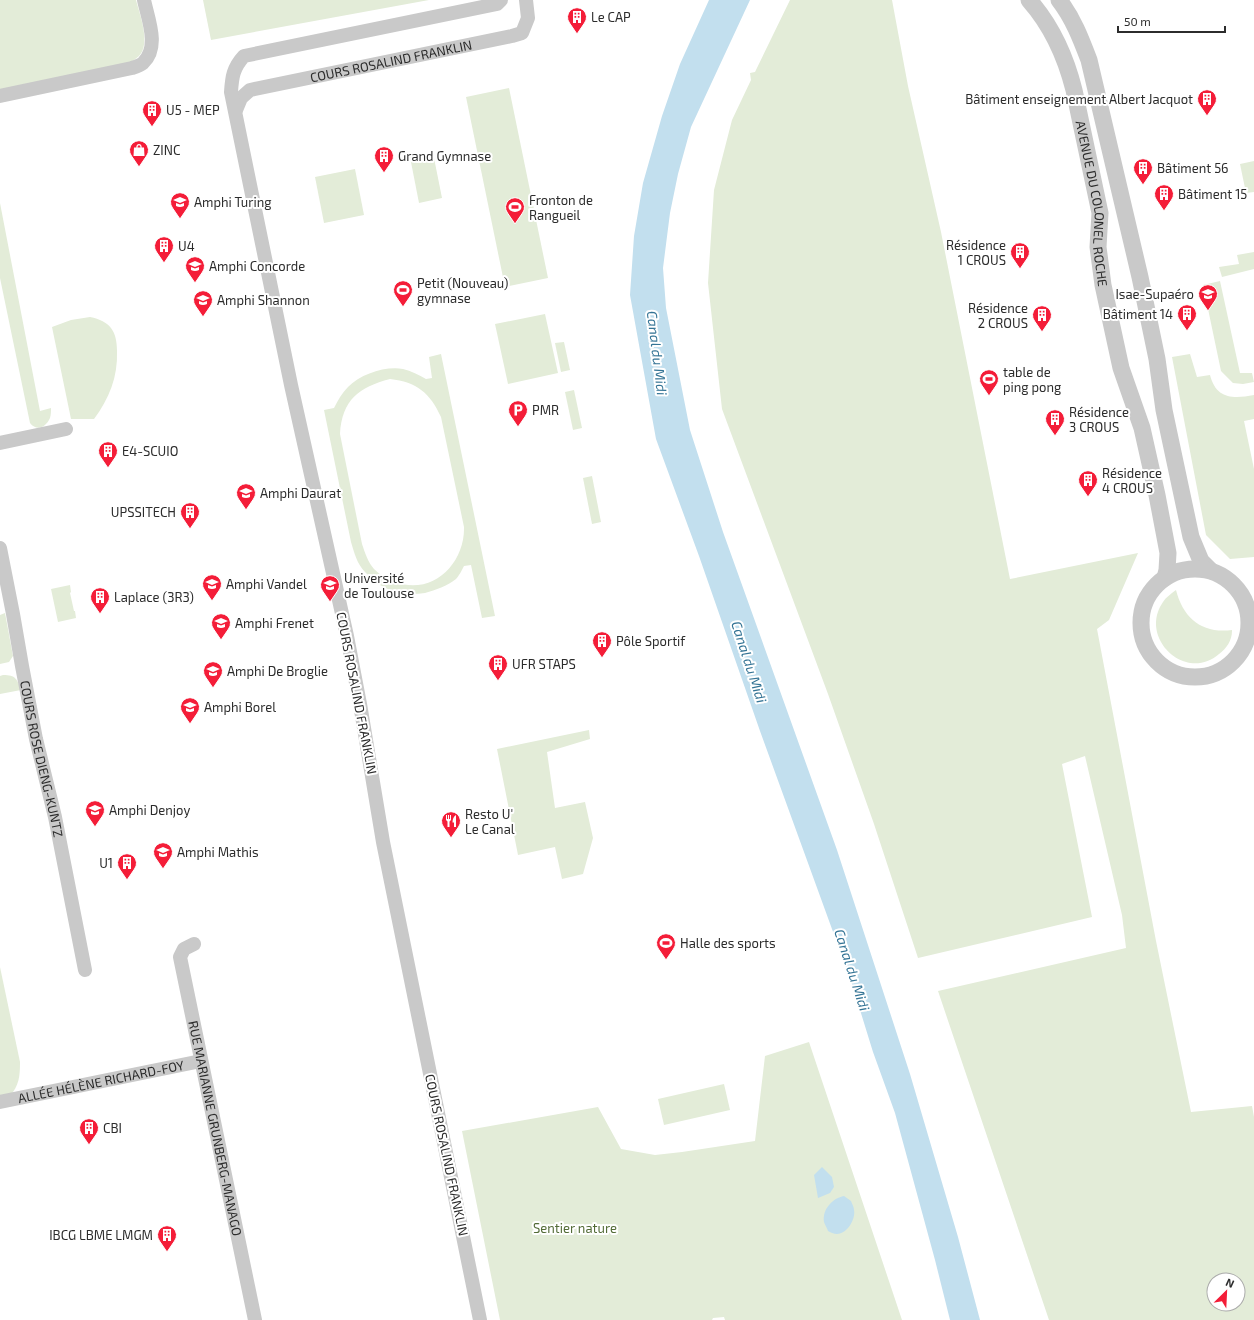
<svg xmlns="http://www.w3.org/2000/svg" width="1254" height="1320" viewBox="0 0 1254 1320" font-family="'Exo 2',sans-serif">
	<rect width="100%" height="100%" fill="#fff"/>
	<!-- green -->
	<g fill="#e3ecd8" fill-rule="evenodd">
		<path d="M0 0H136C140 15 151 44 139 56 136 59 132 61 128 64L0 90Z"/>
		<polygon points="203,0 429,0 211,40"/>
		<path d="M790 0H892L908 86 941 232 1010 579 1138 553 1109 620 1097 629 1156 941 1191 1112 1252 1106 1254 1117V1320H1049L938 991 1126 948 1122 915 1085 756 1062 764 1092 917 918 958 874 824 828 694 722 409 708 283 714 190 732 120 751 80 750 73 755 72ZM1214 1280H1238V1304H1214Z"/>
		<polygon points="509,88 548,278 505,287 466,97"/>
		<polygon points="433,153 442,198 419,203 410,157"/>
		<polygon points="1254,161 1254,192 1246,193 1240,164"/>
		<polygon points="355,169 364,215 324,223 315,177"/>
		<path d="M0 203 40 411 51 408C51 411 51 415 50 418 46 427 37 432 30 423L0 278Z"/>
		<polygon points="1254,252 1254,269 1222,277 1219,267 1239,264 1237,255"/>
		<polygon points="1220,281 1240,373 1252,373 1254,382 1243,384 1233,383 1221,371 1203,285"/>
		<polygon points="545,314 558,373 508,384 495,324"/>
		<path d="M90 317C110 321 117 331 117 351 118 377 109 399 94 419H71L52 327 71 320Z"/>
		<polygon points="564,342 570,370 561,372 555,343"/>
		<path d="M441 354 495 616 482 618 471 565 464 566C462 570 459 576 456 579 447 586 436 590 425 593 401 597 381 590 365 572 357 564 354 552 351 542L324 410 334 408C338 400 342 393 348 387 361 374 385 366 403 369 411 371 419 375 426 379L432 378 429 357ZM390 379C417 382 430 393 441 417L464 527C465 563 433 596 395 582 387 579 380 575 374 569 368 562 365 553 362 544L340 434C342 400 359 387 390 379Z"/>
		<path d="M1190 354 1197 377 1210 375C1216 399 1233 399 1254 395V419L1244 421 1254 469V557L1230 559 1206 535 1172 357Z"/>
		<polygon points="574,390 582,428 573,430 565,392"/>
		<polygon points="592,476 601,522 592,524 583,478"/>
		<polygon points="70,585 71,592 70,593 74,611 75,611 76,618 58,622 51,589"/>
		<path d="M1176 590C1183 618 1202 634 1232 630V631C1232 640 1227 648 1219 654 1186 683 1138 638 1163 602 1166 597 1171 594 1176 590Z"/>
		<polygon points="5,613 13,656 9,662 0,664 0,615"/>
		<path d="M3 675C16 675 17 679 21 690L0 694V676Z"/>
		<polygon points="589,730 590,739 547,752 555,808 585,802 593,838 583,874 562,879 555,847 518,855 497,749"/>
		<path d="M0 967 20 1062C20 1077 19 1085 10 1096L0 1098Z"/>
		<polygon points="809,1042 902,1320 725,1320 724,1317 713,1318 712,1320 500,1320 462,1131 598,1107 621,1149 655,1155 682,1152 755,1141 765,1056"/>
		<polygon points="724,1084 730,1110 664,1125 658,1099"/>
	</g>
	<!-- water -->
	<g fill="#c2dfee">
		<polygon points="709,0 750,0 691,127 678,174 670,213 663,268 666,308 690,430 723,532 837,850 910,1074 958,1237 980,1320 950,1320 935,1260 895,1113 873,1052 852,984 760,731 699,556 656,439 630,295 634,236 643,183 662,116 680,64"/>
		<polygon points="822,1167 832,1177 834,1187 830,1193 818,1198 814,1175"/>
		<path d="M844 1196 851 1201C852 1204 854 1207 854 1210 856 1219 847 1234 837 1234 834 1234 830 1232 828 1231 827 1228 825 1225 824 1222 822 1209 833 1198 844 1196Z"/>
	</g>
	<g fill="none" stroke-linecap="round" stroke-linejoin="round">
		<!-- minor -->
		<g stroke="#c9c9c9" stroke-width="14">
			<path d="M0 96 132 68C135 67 141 65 143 63 160 47 148 19 144 0"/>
			<path id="s1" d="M236 110 241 98 250 90 512 36 522 33 528 18 526 0"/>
			<polyline points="0,443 66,429"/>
			<path id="s2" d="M0 548 13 614 22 666 36 739 55 817 85 970"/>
			<path id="s3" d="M194 944 184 949 180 957 255 1320"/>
			<path id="s4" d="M0 1102 201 1061"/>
			<path d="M480 1320 383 842 360 704 347 636 291 385 231 92C232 77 233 68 244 56L497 4 501 0"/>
		</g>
		<!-- tertiary -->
		<g stroke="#c9c9c9" stroke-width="17">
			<path id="s5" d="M1029 0C1052 26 1066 58 1074 90L1100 213 1098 247 1103 285 1121 368 1142 428 1157 495 1168 553 1167 570 1165 578"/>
			<path d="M1059 0C1073 18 1081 39 1089 60L1140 277 1157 359 1164 410 1191 537 1201 561 1211 571"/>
			<circle cx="1195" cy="623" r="54"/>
		</g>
	</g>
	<!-- icons -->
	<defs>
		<g id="building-pin" transform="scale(1)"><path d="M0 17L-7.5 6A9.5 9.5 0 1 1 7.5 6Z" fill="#f41d38" stroke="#fff"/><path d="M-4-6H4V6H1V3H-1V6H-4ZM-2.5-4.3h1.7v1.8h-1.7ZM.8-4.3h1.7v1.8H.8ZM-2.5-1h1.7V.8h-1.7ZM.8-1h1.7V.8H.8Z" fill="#fff"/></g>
		<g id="shop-pin" transform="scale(1)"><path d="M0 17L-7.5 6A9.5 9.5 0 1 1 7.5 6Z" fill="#f41d38" stroke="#fff"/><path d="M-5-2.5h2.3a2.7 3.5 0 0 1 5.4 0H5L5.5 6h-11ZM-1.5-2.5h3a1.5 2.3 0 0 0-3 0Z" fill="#fff"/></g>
		<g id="university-pin" transform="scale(1)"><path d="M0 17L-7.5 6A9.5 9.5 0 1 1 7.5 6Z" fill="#f41d38" stroke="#fff"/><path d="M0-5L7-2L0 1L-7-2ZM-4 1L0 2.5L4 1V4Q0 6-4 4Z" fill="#fff"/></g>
		<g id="stadium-pin" transform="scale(1)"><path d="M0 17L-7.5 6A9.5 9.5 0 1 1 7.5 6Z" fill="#f41d38" stroke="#fff"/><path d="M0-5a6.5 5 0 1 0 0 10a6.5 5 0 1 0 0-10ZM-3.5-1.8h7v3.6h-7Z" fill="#fff"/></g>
		<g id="parking-pin" transform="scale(1)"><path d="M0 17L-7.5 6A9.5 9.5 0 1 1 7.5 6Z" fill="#f41d38" stroke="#fff"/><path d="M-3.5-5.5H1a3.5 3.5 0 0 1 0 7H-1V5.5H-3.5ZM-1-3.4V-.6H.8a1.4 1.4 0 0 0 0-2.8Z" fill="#fff"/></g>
		<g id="restaurant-pin" transform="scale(1)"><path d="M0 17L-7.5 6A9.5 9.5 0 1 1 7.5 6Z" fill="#f41d38" stroke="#fff"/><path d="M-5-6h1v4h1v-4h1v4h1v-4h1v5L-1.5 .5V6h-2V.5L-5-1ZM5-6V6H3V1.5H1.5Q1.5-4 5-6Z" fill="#fff"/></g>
	</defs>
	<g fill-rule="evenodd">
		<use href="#building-pin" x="577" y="17"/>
		<use href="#building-pin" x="1207" y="99"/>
		<use href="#building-pin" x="152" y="110"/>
		<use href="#shop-pin" x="139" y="150"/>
		<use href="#building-pin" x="384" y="156"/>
		<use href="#building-pin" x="1143" y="168"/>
		<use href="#building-pin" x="1164" y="194"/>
		<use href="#university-pin" x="180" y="202"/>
		<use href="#stadium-pin" x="515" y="207"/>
		<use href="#building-pin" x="164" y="246"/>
		<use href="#building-pin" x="1020" y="252"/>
		<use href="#university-pin" x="195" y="266"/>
		<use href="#stadium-pin" x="403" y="290"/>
		<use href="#university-pin" x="1208" y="294"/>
		<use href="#university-pin" x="203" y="300"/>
		<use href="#building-pin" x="1187" y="314"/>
		<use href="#building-pin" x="1042" y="315"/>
		<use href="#stadium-pin" x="989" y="379"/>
		<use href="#parking-pin" x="518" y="410"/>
		<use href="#building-pin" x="1055" y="419"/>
		<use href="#building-pin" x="108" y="451"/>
		<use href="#building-pin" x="1088" y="480"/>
		<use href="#university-pin" x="246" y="493"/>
		<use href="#building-pin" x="190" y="512"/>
		<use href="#university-pin" x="212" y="584"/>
		<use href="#university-pin" x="330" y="585"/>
		<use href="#building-pin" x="100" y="597"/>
		<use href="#university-pin" x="221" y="623"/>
		<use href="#building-pin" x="602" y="641"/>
		<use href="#building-pin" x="498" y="664"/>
		<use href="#university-pin" x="213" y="671"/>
		<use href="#university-pin" x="190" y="707"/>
		<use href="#university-pin" x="95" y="810"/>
		<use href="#restaurant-pin" x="451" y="821"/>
		<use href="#university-pin" x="163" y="852"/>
		<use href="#building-pin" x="127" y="863"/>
		<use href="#stadium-pin" x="666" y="943"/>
		<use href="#building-pin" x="89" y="1128"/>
		<use href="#building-pin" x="167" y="1235"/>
	</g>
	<g text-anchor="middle" stroke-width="4" stroke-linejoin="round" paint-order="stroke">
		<!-- poi labels -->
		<g font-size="13" fill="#2c2c2c" stroke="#fff" text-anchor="start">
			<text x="591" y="22">Le CAP</text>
			<text x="1193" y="104" text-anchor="end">Bâtiment enseignement Albert Jacquot</text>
			<text x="166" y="115">U5 - MEP</text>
			<text x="153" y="155">ZINC</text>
			<text x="398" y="161">Grand Gymnase</text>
			<text x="1157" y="173">Bâtiment 56</text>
			<text x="1178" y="199">Bâtiment 15</text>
			<text x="529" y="205">Fronton de<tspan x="529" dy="15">Rangueil</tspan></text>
			<text x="194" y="207">Amphi Turing</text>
			<text x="1006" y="250" text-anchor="end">Résidence<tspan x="1006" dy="15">1 CROUS</tspan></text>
			<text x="178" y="251">U4</text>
			<text x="209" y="271">Amphi Concorde</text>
			<text x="417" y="288">Petit (Nouveau)<tspan x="417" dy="15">gymnase</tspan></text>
			<text x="1194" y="299" text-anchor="end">Isae-Supaéro</text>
			<text x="217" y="305">Amphi Shannon</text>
			<text x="1028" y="313" text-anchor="end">Résidence<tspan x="1028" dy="15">2 CROUS</tspan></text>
			<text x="1173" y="319" text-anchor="end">Bâtiment 14</text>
			<text x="1003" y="377">table de<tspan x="1003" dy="15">ping pong</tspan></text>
			<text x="532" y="415">PMR</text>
			<text x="1069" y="417">Résidence<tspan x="1069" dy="15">3 CROUS</tspan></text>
			<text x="122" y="456">E4-SCUIO</text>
			<text x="1102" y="478">Résidence<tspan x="1102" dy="15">4 CROUS</tspan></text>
			<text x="260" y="498">Amphi Daurat</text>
			<text x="176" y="517" text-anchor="end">UPSSITECH</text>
			<text x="344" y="583">Université<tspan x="344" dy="15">de Toulouse</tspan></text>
			<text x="226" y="589">Amphi Vandel</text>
			<text x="114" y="602">Laplace (3R3)</text>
			<text x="235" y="628">Amphi Frenet</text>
			<text x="616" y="646">Pôle Sportif</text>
			<text x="512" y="669">UFR STAPS</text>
			<text x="227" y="676">Amphi De Broglie</text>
			<text x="204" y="712">Amphi Borel</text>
			<text x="109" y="815">Amphi Denjoy</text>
			<text x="465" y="819">Resto U'<tspan x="465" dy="15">Le Canal</tspan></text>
			<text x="177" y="857">Amphi Mathis</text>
			<text x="113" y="868" text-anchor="end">U1</text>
			<text x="680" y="948">Halle des sports</text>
			<text x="103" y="1133">CBI</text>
			<text x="153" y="1240" text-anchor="end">IBCG LBME LMGM</text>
		</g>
		<!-- street labels -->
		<g font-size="13" fill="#2c2c2c" stroke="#fff">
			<text dy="5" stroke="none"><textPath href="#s1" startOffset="169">COURS ROSALIND FRANKLIN</textPath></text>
			<text dy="5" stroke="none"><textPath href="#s5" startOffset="217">AVENUE DU COLONEL ROCHE</textPath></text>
			<text transform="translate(357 693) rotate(79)" y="5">COURS ROSALIND FRANKLIN</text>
			<text dy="5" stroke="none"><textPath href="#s2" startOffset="215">COURS ROSE DIENG-KUNTZ</textPath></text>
			<text dy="5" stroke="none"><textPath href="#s4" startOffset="103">ALLÉE HÉLÈNE RICHARD-FOY</textPath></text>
			<text dy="5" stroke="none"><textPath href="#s3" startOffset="195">RUE MARIANNE GRUNBERG-MANAGO</textPath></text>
			<text transform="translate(447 1155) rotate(78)" y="5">COURS ROSALIND FRANKLIN</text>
		</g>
		<!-- park labels -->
		<g font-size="13" fill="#526b36" stroke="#fff">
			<text x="575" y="1233">Sentier nature</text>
		</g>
		<!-- water labels -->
		<g font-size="14" font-style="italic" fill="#347495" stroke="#fff">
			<text transform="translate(657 353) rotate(83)" y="5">Canal du Midi</text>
			<text transform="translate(749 662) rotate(72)" y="5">Canal du Midi</text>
			<text transform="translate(852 970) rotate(72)" y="5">Canal du Midi</text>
		</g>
	</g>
	<!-- north arrow -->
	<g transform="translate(1226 1292) rotate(24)"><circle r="19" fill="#ffffff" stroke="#ababab"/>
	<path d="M0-3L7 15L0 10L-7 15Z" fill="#f41d38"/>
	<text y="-6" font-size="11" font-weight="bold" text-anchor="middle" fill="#2c2c2c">N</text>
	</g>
	<!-- scale -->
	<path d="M1118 26v6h107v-6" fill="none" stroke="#2c2c2c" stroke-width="2"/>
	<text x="1124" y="26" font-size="12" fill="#2c2c2c" stroke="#ffffff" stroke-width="3" paint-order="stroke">50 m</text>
</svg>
